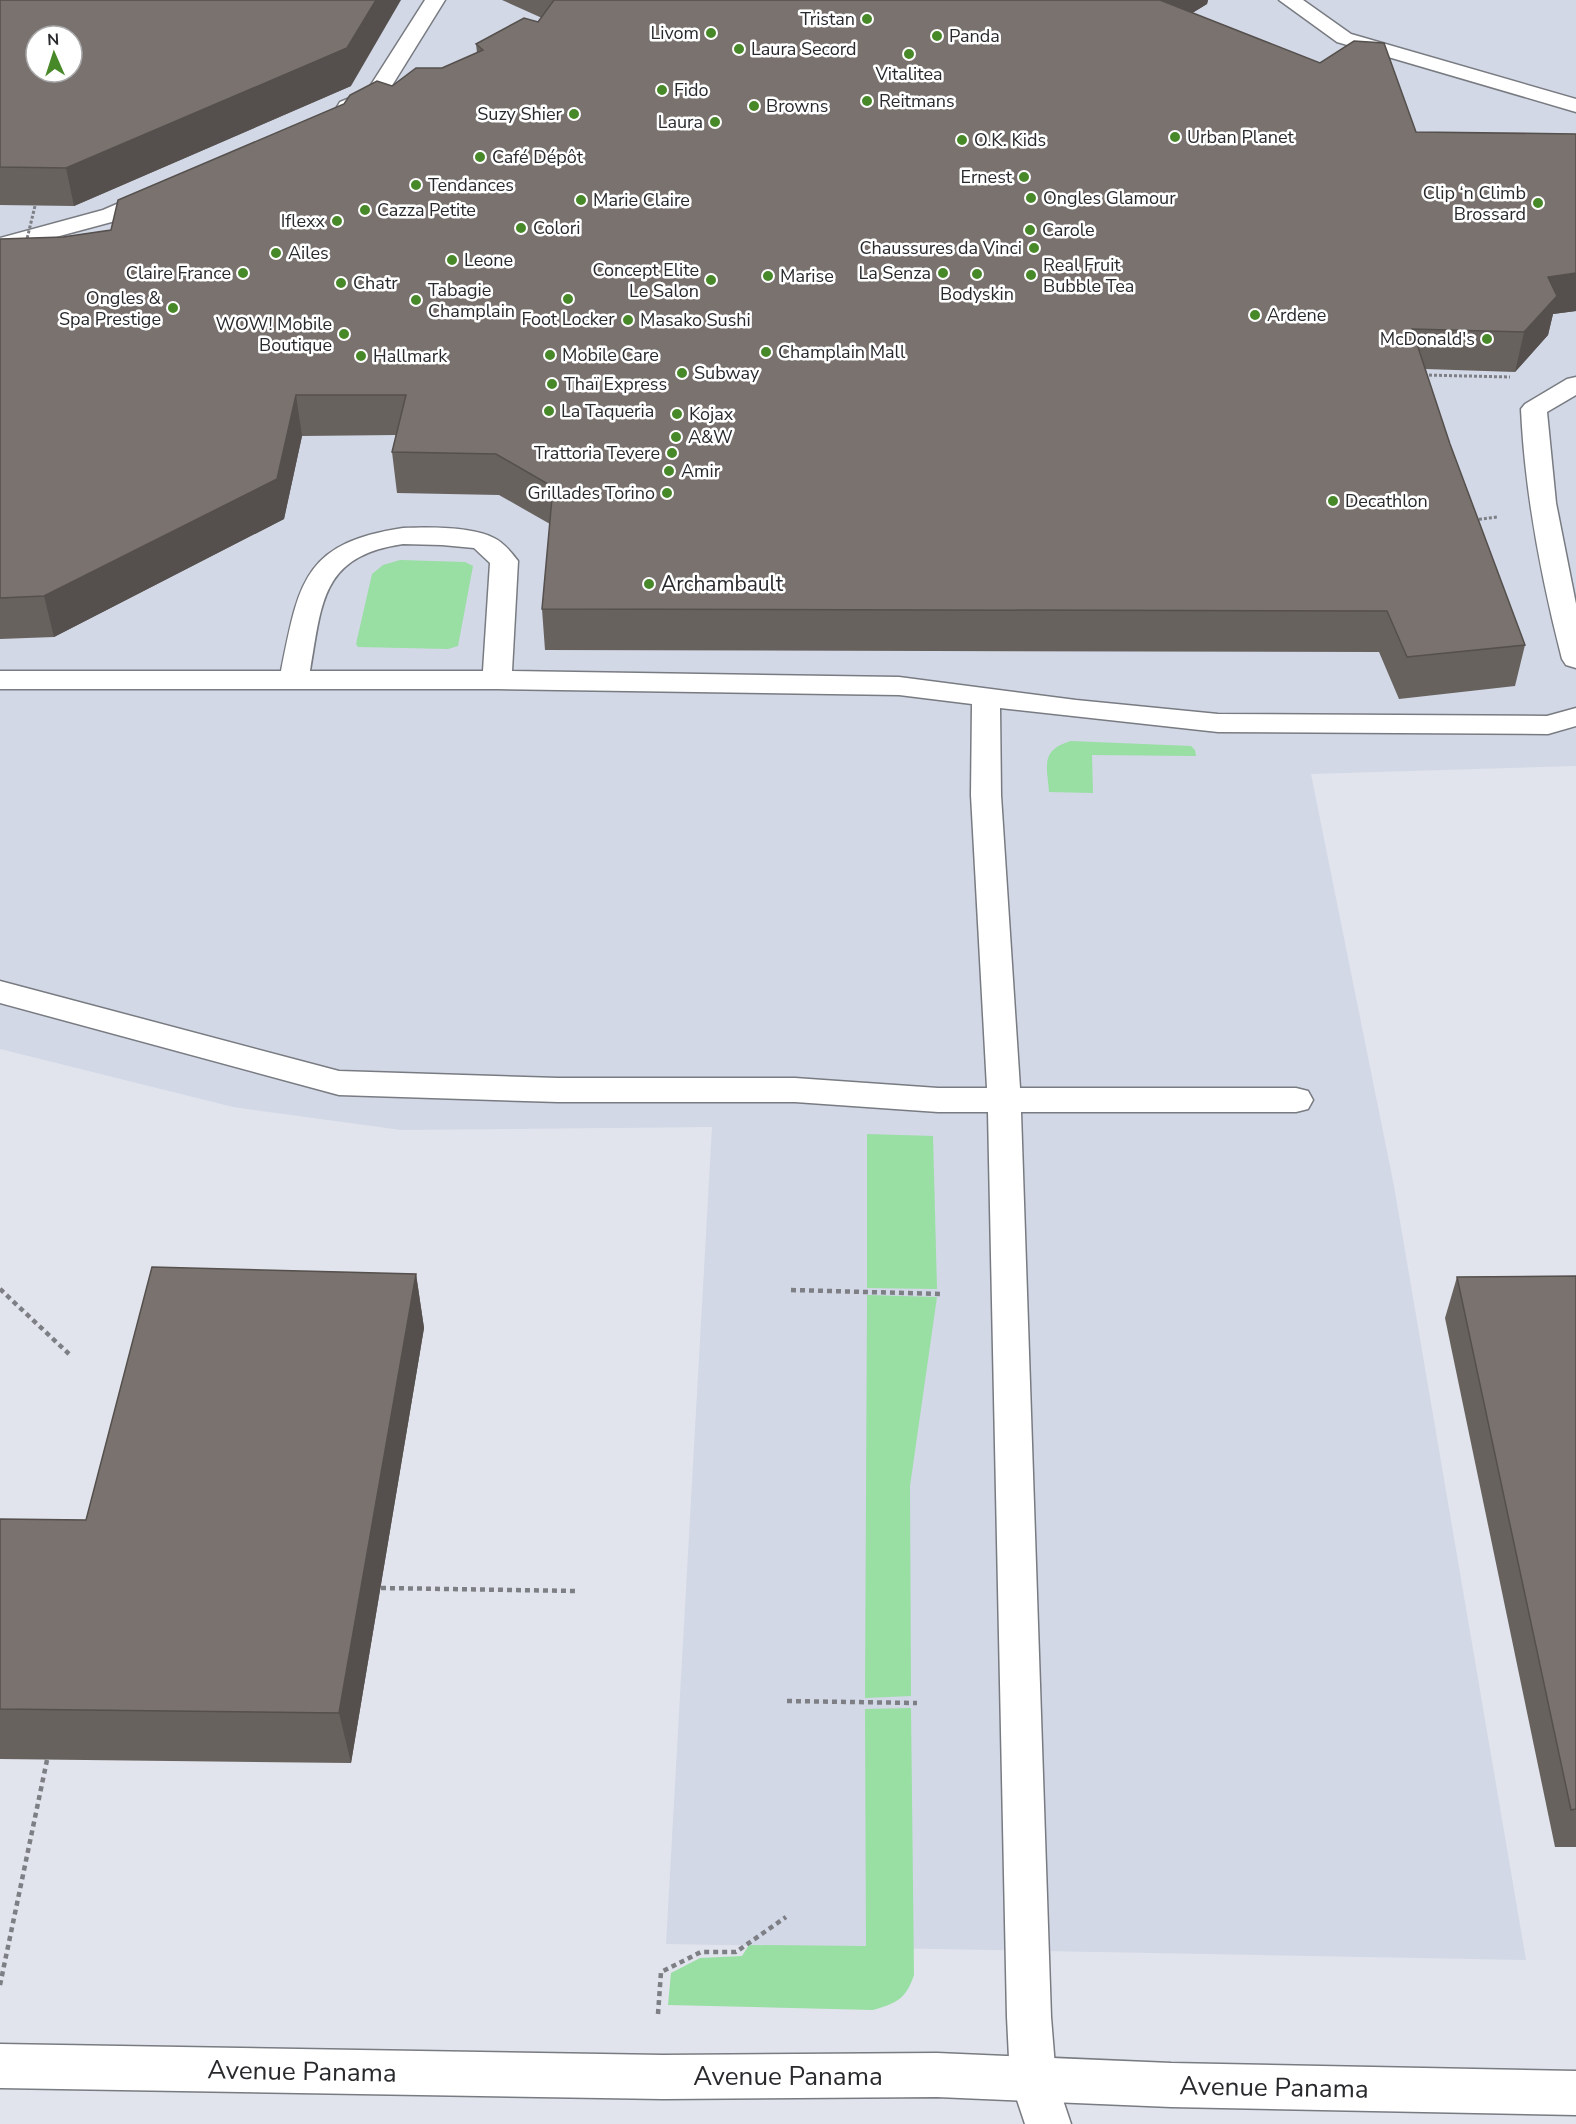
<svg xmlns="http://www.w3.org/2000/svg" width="1576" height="2124" viewBox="0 0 1576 2124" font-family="'Nunito Sans',sans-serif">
	<rect width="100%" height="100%" fill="#e1e4ec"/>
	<!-- built -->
	<path fill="#d2d8e6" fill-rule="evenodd" d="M0 0H1576V766L1311 774 1394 1186 1526 1960 666 1944 712 1127 401 1130 233 1107 0 1049ZM36 36H72V72H36Z"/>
	<!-- green -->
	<g fill="#99dea3">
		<polygon points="400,560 465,562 473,566 458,646 448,649 358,647 356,644 372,574 383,565"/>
		<path d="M1071 741 1191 746 1195 750 1196 756 1092 755 1093 793 1049 792C1047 766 1040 750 1071 741Z"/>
		<polygon points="867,1134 933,1136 937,1289 867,1288"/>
		<polygon points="867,1295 937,1297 910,1486 911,1696 865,1698"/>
		<path d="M911 1708 914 1975C906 1999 897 2003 873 2010L668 2005 671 1973 700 1958 742 1956 749 1945 866 1946 865 1709Z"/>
	</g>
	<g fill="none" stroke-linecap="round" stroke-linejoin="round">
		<!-- service casing -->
		<g stroke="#787b81" stroke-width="3">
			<g id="service">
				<polygon points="425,0 445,0 383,100 356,112 348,114 340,112 337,107 340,102 367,91"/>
				<polygon points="1279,0 1303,0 1351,34 1576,99 1576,112 1337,42"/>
				<polygon points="156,187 164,189 167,194 164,199 119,220 0,252 0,238 103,210"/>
				<path d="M1576 377V395L1547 412 1556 503 1576 604V668L1566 665 1562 659C1541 577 1525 494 1521 409L1525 404 1567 379Z"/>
				<path d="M403 528C428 527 471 526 494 538 503 542 512 553 518 561L512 671 899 677 1076 700 1218 714 1547 716 1576 708V726L1548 734 1218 732 1000 708 1001 795 1020 1088H1296L1308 1091 1313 1100 1308 1109 1296 1112H1021L1051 2017 1056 2079 1071 2124H1025L1010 2079 1007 2017 988 1112H938L795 1102H558L339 1095 0 1003V981L339 1071 558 1078H795L938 1088H987L971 795 972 704 899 695 497 689H0V671H281C299 583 303 543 403 528ZM403 544 442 545 474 548 490 563 483 671H310C322 602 321 556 403 544Z"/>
			</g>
		</g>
		<!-- tertiary casing -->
		<g stroke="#787b81" stroke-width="3">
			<polygon id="tertiary" points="0,2044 663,2055 937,2053 1171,2063 1576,2071 1576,2115 1171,2107 937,2097 663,2099 0,2088"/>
		</g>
		<!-- path-far1 -->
		<g stroke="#7d7f85" stroke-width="3" stroke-dasharray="3 2" stroke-linecap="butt">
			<polyline points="1424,375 1510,377"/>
			<polyline points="1474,520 1497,517"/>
		</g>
		<!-- path -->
		<g stroke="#7d7f85" stroke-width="4.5" stroke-dasharray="5 4" stroke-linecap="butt">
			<polyline points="0,1289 69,1354"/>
			<polyline points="791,1290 943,1294"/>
			<polyline points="381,1588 578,1591"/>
			<polyline points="787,1701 917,1703"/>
			<polyline points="0,1985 47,1760"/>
			<polyline points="658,2014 661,1972 701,1952 736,1952 786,1917"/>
		</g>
		<!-- service -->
		<use href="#service" fill="#fff" fill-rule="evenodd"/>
		<!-- tertiary -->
		<use href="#tertiary" fill="#fff" fill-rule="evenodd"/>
		<!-- path-bridge -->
		<polyline stroke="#7d7f85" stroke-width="3" stroke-dasharray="3 2" stroke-linecap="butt" points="26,243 35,206"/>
	</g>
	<!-- wall -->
	<g fill="#68625f">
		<polygon points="0,0 351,86 74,206 0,205"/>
		<polygon points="502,0 1208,0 1207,4 1192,13 1416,132 1576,134 1576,311 1553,314 1548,335 1515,372 1425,369 1450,444 1525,645 1515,686 1399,699 1379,652 545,650 542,609 550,524 499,495 397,493 392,452 396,435 302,436 284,519 54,637 0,639 0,239 63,237 111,230 392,86 442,68 477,53 476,44 538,22 542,18"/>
		<polygon points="416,1274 424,1328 351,1763 0,1759 0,1519 86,1520"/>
		<polygon points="1576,1276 1576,1847 1555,1847 1445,1318 1457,1277"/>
	</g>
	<!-- shaded-wall -->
	<g fill="#55504d">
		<polygon points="376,0 401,0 351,86 74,206 66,168"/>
		<polygon points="1159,0 1208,0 1207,4 1155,36"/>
		<polygon points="1576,273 1576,311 1553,314 1548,335 1515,372 1524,332 1548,277"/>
		<polygon points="296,395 302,436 284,519 54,637 44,596"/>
		<polygon points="416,1274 424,1328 351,1763 339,1713"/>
	</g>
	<!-- building -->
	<g fill="#79726e" stroke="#55504d" stroke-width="1.5" fill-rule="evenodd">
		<path d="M0 0H376L347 48 66 168 0 167ZM36 36H72V72H36Z"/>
		<polygon points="554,0 1160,0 1320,63 1354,41 1384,43 1416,132 1576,134 1576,273 1548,277 1557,296 1524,332 1412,329 1450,444 1525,645 1407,657 1387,611 542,609 553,487 496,454 392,452 406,395 296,395 277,479 44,596 0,598 0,239 63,237 111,230 118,200 344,104 350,95 377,81 392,86 416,68 442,68 483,50 476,44 524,18 538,22"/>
		<polygon points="152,1267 416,1274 339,1713 0,1709 0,1519 86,1520"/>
		<polygon points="1576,1276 1576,1809 1571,1810 1457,1277"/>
	</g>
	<!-- markers -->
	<g fill="#478829" stroke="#fff" stroke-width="2">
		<circle cx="867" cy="19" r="6"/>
		<circle cx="711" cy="33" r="6"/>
		<circle cx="937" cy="36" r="6"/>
		<circle cx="739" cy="49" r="6"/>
		<circle cx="909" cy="54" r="6"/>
		<circle cx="662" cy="90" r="6"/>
		<circle cx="867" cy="101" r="6"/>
		<circle cx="754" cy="106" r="6"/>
		<circle cx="574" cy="114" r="6"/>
		<circle cx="715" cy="122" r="6"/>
		<circle cx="1175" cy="137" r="6"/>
		<circle cx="962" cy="140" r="6"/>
		<circle cx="480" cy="157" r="6"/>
		<circle cx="1024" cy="177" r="6"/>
		<circle cx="416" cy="185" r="6"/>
		<circle cx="1031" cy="198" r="6"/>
		<circle cx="581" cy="200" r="6"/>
		<circle cx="1538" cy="203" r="6"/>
		<circle cx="365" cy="210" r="6"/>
		<circle cx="337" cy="221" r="6"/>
		<circle cx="521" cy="228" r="6"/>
		<circle cx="1030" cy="230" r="6"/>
		<circle cx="1034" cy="248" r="6"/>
		<circle cx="276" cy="253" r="6"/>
		<circle cx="452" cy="260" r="6"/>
		<circle cx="243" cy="273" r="6"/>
		<circle cx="943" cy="273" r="6"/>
		<circle cx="977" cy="274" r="6"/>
		<circle cx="1031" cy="275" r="6"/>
		<circle cx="768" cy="276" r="6"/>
		<circle cx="711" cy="280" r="6"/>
		<circle cx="341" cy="283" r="6"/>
		<circle cx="568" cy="299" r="6"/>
		<circle cx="416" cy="300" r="6"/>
		<circle cx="173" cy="308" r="6"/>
		<circle cx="1255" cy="315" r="6"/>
		<circle cx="628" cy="320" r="6"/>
		<circle cx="344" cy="334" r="6"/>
		<circle cx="1487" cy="339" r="6"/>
		<circle cx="766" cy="352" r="6"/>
		<circle cx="550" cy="355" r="6"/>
		<circle cx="361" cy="356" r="6"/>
		<circle cx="682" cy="373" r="6"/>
		<circle cx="552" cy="384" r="6"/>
		<circle cx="549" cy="411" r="6"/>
		<circle cx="677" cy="414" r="6"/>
		<circle cx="676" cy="437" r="6"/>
		<circle cx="672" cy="453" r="6"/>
		<circle cx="669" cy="471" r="6"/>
		<circle cx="667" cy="493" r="6"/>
		<circle cx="1333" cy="501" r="6"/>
		<circle cx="649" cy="584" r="6"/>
	</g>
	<g text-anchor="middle" stroke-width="5" stroke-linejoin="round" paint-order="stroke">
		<!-- far-poi labels -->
		<g font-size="18" fill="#28292c" stroke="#fff" text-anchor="start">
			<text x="855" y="25" text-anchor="end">Tristan</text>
			<text x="699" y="39" text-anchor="end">Livom</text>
			<text x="949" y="42">Panda</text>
			<text x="751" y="55">Laura Secord</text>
			<text x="909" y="80" text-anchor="middle">Vitalitea</text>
			<text x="674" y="96">Fido</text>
			<text x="879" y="107">Reitmans</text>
			<text x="766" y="112">Browns</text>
			<text x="562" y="120" text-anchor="end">Suzy Shier</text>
			<text x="703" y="128" text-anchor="end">Laura</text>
			<text x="1187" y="143">Urban Planet</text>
			<text x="974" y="146">O.K. Kids</text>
			<text x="492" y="163">Café Dépôt</text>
			<text x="1012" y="183" text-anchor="end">Ernest</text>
			<text x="428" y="191">Tendances</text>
			<text x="1526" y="199" text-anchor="end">Clip ‘n Climb<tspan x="1526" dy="21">Brossard</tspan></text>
			<text x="1043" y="204">Ongles Glamour</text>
			<text x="593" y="206">Marie Claire</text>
			<text x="377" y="216">Cazza Petite</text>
			<text x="325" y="227" text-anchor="end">Iflexx</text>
			<text x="533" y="234">Colori</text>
			<text x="1042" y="236">Carole</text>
			<text x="1022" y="254" text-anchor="end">Chaussures da Vinci</text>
			<text x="288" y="259">Ailes</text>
			<text x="464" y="266">Leone</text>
			<text x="1043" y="271">Real Fruit<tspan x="1043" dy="21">Bubble Tea</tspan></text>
			<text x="699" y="276" text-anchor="end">Concept Elite<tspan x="699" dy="21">Le Salon</tspan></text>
			<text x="231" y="279" text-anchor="end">Claire France</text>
			<text x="931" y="279" text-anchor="end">La Senza</text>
			<text x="780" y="282">Marise</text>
			<text x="353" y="289">Chatr</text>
			<text x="428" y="296">Tabagie<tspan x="428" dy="21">Champlain</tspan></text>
			<text x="977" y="300" text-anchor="middle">Bodyskin</text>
			<text x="161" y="304" text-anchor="end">Ongles &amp;<tspan x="161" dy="21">Spa Prestige</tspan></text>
			<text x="1267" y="321">Ardene</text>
			<text x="568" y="325" text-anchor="middle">Foot Locker</text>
			<text x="640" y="326">Masako Sushi</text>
			<text x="332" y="330" text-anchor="end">WOW! Mobile<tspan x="332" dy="21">Boutique</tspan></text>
			<text x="1475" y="345" text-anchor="end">McDonald's</text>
			<text x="778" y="358">Champlain Mall</text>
			<text x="562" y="361">Mobile Care</text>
			<text x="373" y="362">Hallmark</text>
			<text x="694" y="379">Subway</text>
			<text x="564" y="390">Thaï Express</text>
			<text x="561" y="417">La Taqueria</text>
			<text x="689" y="420">Kojax</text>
			<text x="688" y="443">A&amp;W</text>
			<text x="660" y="459" text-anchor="end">Trattoria Tevere</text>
			<text x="681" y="477">Amir</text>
			<text x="655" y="499" text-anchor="end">Grillades Torino</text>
			<text x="1345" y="507">Decathlon</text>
		</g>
		<!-- poi labels -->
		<g font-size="21" fill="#28292c" stroke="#fff" text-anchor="start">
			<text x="661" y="591">Archambault</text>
		</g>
		<!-- near-street labels -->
		<g font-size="26" fill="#28292c" stroke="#fff">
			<text transform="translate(302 2071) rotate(1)" y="9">Avenue Panama</text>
			<text x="788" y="2085">Avenue Panama</text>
			<text transform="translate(1274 2087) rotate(1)" y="9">Avenue Panama</text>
		</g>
	</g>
	<!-- north arrow -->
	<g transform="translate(54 54) rotate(357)"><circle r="28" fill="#ffffff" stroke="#a9a9ab" stroke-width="1.5"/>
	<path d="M0-4.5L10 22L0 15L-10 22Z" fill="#478829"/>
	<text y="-9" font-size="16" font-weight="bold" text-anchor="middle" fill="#28292c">N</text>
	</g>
</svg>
